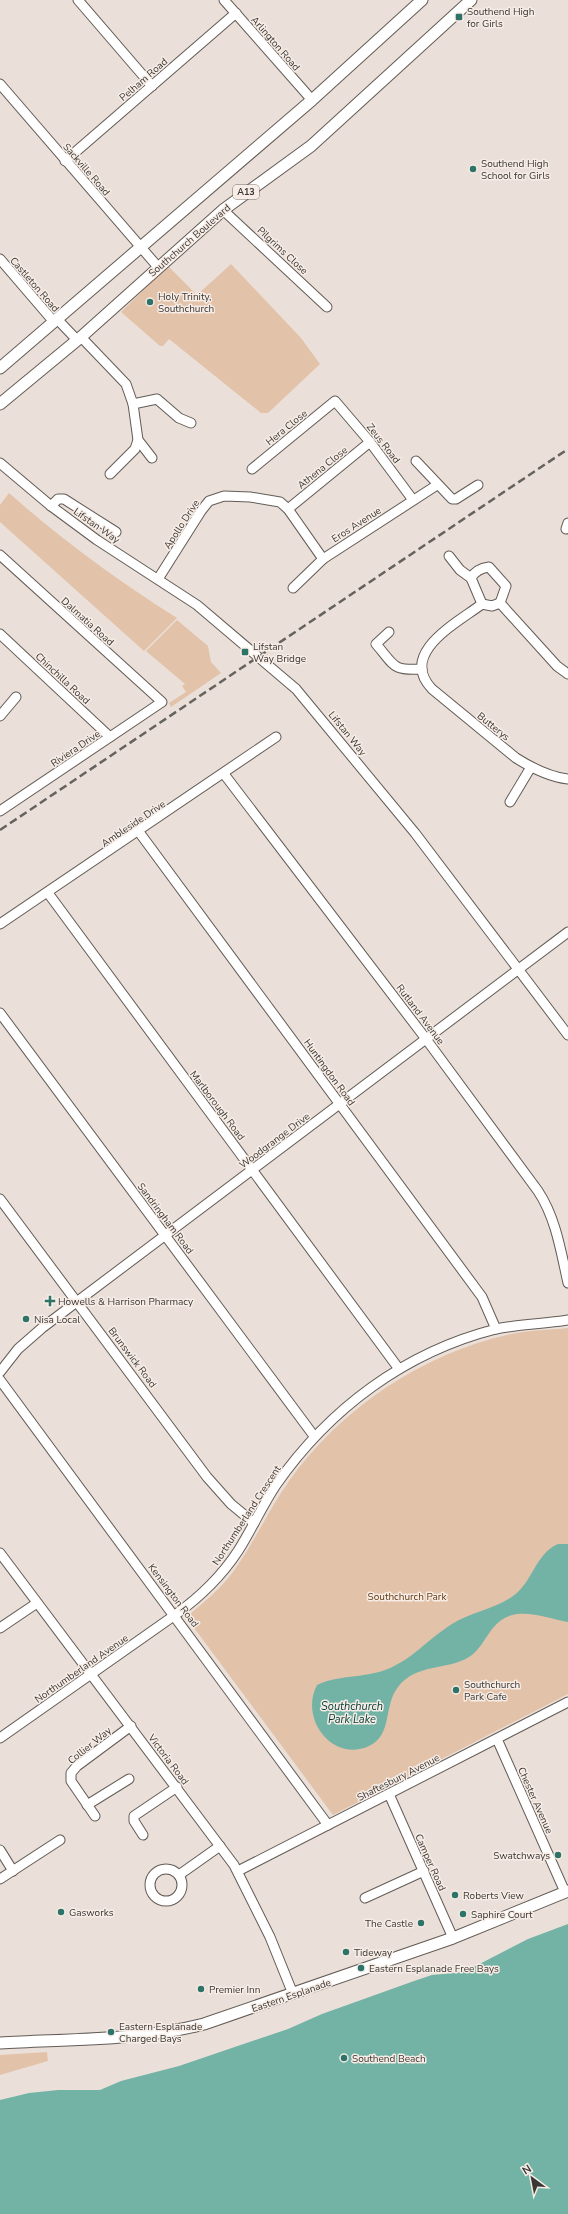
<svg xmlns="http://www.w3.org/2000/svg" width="568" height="2214" viewBox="0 0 568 2214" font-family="'Nunito Sans',sans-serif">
	<rect width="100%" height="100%" fill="#eae0d9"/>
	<!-- green -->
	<g fill="#e3c2aa">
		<polygon points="231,264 301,338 320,364 268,413 261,413 169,339 163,346 160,346 121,312 168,266 197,295"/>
		<path d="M9 493C61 539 118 581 177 618L144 651 0 522V505Z"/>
		<polygon points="177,620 208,646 211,662 221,673 171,707 169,703 186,692 182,686 185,684 146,651"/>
		<path d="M568 1328V1694L333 1815 186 1617C203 1603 222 1588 235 1569 255 1541 269 1509 289 1481 341 1408 423 1353 511 1334 530 1330 549 1330 568 1328Z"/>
		<polygon points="47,2052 48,2061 0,2075 0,2055"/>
	</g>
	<!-- water -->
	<g fill="#73b3a6">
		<path d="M558 1544H568V1622C552 1619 534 1612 517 1614 489 1618 488 1645 469 1657 446 1671 416 1663 398 1687 383 1706 393 1735 369 1746 333 1763 299 1719 317 1685 338 1675 363 1678 385 1670 411 1661 429 1638 452 1624 471 1612 495 1609 513 1596 533 1582 535 1554 558 1544Z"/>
		<polygon points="568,1924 568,2214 0,2214 0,2100 29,2093 58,2090 100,2090 121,2081 179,2066 288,2029 322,2014 414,1981 432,1975 464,1972 528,1939"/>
	</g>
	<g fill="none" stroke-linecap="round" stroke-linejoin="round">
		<!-- minor casing -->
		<g stroke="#635b55" stroke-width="11">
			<g id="minor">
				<polyline points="78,0 152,86"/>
				<polyline points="224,0 312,100"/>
				<polyline points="0,84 158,267"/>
				<polyline points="65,161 236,13"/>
				<polyline points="223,210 327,307"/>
				<polyline points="0,259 54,322"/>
				<polyline points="58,320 77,340"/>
				<polyline points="81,337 126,384 133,404 138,440 135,449 110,474"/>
				<polyline points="133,404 157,399 179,418 191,423"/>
				<polyline points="138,440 152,458"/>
				<polyline points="416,461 452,499 456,499 478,485"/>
				<polyline points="0,463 51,506 97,540 197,605 296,689 415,833 568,1035"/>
				<polyline points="252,469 335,401 370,442 413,500"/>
				<polyline points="51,506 58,499 64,499 116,532"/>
				<polyline points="288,509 370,442"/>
				<polyline points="566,529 568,523"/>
				<polyline points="0,555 162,702 0,811"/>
				<polyline points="449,556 460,570 471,578"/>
				<polyline points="158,579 201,511 209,501 224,496 250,497 280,502 288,509 323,559"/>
				<polyline points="293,588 323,559 437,485"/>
				<path d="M482 604 471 578C475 571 481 568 489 567L506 586 500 603"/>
				<path d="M389 632 376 644C395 666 392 671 422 669"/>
				<polyline points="0,634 110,737"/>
				<path d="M568 674 557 666 500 603 492 606 482 604C457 623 398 653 432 689L516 758C532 768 549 777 568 779"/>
				<polyline points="0,716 16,697"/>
				<path d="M224 774 426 1039 538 1191C556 1218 561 1252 568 1283"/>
				<polyline points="510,802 531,767"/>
				<polyline points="139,832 482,1297 496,1329"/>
				<polyline points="48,893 399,1369"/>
				<polyline points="0,924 276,737"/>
				<polyline points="0,1013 314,1436"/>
				<polyline points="0,1199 207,1477 231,1504 254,1523"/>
				<polyline points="0,1372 18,1349 42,1328 568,932"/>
				<polyline points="0,1380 328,1825"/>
				<polyline points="0,1553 234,1865 270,1937 293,1994"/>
				<polyline points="0,1628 37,1603"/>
				<path d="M0 1738 175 1615C200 1597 221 1577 238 1551 252 1529 262 1506 276 1485 329 1409 405 1352 496 1329 520 1324 544 1324 568 1320"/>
				<polyline points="497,1739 565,1892"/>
				<polyline points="389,1794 453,1938"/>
				<polyline points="87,1805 129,1779"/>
				<polyline points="95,1816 71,1781 71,1773 77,1766 131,1726"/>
				<polyline points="143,1835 134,1821 134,1816 177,1787"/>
				<polyline points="0,1850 13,1871"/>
				<circle cx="166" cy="1885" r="16"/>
				<polyline points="238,1871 568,1702"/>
				<polyline points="179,1875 220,1846"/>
				<polyline points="0,1879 60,1840"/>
				<polyline points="365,1898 424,1871"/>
			</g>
		</g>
		<!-- major casing -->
		<g stroke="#635b55" stroke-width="13">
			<g id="major">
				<polyline points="0,368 312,100 422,0"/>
				<polyline points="0,404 81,337 223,210 311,146 471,0"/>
				<path d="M0 2043C67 2039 138 2041 204 2024L453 1938 568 1891"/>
			</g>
		</g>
		<!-- minor -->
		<use href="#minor" stroke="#fff" stroke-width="9"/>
		<!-- major -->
		<use href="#major" stroke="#fff" stroke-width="11"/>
		<!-- rail -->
		<polyline stroke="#66625e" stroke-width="2.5" stroke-dasharray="8 4" stroke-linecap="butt" points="0,830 568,449"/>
	</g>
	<!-- markers -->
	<g fill="#2e7368" stroke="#f7ede6" stroke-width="1.5">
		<rect x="455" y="13" width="8" height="8" rx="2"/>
		<circle cx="473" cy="169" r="4"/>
		<circle cx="150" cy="302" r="4"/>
		<rect x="241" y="648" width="8" height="8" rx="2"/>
		<path d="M48 1295h4v4h4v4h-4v4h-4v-4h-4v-4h4z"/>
		<circle cx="26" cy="1319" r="4"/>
		<circle cx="456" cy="1690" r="4"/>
		<circle cx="558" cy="1855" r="4"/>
		<circle cx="455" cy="1895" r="4"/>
		<circle cx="61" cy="1912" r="4"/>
		<circle cx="463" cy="1914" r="4"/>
		<circle cx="421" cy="1923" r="4"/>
		<circle cx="346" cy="1952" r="4"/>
		<circle cx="361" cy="1968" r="4"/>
		<circle cx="201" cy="1989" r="4"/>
		<circle cx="111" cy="2032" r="4"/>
		<circle cx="344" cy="2058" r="4"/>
	</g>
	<g text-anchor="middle" stroke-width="3" stroke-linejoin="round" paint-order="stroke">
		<!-- shield labels -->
		<rect fill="#f7ede6" stroke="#736e69" stroke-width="1" x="233" y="185" width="26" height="14" rx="3"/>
		<g font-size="9" font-weight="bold" fill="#3a3734">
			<text x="246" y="195">A13</text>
		</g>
		<!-- poi labels -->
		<g font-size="10" fill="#3a3734" stroke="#f7ede6" text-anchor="start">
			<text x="467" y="15">Southend High<tspan x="467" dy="12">for Girls</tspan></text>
			<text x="481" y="167">Southend High<tspan x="481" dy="12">School for Girls</tspan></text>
			<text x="158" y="300">Holy Trinity,<tspan x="158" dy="12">Southchurch</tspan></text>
			<text x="253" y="650">Lifstan<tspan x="253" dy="12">Way Bridge</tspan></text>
			<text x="58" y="1305">Howells &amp; Harrison Pharmacy</text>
			<text x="34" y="1323">Nisa Local</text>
			<text x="464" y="1688">Southchurch<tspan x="464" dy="12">Park Cafe</tspan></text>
			<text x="550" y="1859" text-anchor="end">Swatchways</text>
			<text x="463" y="1899">Roberts View</text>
			<text x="69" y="1916">Gasworks</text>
			<text x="471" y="1918">Saphire Court</text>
			<text x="413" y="1927" text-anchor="end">The Castle</text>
			<text x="354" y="1956">Tideway</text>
			<text x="369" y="1972">Eastern Esplanade Free Bays</text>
			<text x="209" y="1993">Premier Inn</text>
			<text x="119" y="2030">Eastern Esplanade<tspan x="119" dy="12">Charged Bays</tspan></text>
			<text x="352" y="2062">Southend Beach</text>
		</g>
		<!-- street labels -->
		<g font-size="10" fill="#3a3734" stroke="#f7ede6">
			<text transform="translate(276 43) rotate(49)" y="4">Arlington Road</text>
			<text transform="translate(143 79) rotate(-41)" y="4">Pelham Road</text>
			<text transform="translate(87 169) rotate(49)" y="4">Sackville Road</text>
			<text transform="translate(189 240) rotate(-41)" y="4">Southchurch Boulevard</text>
			<text transform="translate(283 250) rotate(43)" y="4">Pilgrims Close</text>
			<text transform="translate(35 284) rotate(49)" y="4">Castleton Road</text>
			<text transform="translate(286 427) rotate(-39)" y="4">Hera Close</text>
			<text transform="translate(384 443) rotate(52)" y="4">Zeus Road</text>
			<text transform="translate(322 467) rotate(-39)" y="4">Athena Close</text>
			<text transform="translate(181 524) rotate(-57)" y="4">Apollo Drive</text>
			<text transform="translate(356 524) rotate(-33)" y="4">Eros Avenue</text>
			<text transform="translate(97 525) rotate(35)" y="4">Lifstan Way</text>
			<text transform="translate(88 621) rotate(42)" y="4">Dalmatia Road</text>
			<text transform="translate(63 678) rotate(43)" y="4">Chinchilla Road</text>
			<text transform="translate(494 726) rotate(39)" y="4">Butterys</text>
			<text transform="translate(348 733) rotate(51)" y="4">Lifstan Way</text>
			<text transform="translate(75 748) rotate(-34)" y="4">Riviera Drive</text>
			<text transform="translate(133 823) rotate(-34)" y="4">Ambleside Drive</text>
			<text transform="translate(421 1014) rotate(53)" y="4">Rutland Avenue</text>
			<text transform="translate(330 1072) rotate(54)" y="4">Huntingdon Road</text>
			<text transform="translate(218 1105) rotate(53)" y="4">Marlborough Road</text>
			<text transform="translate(274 1140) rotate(-37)" y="4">Woodgrange Drive</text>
			<text transform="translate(166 1218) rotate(53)" y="4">Sandringham Road</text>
			<text transform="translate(133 1357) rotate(53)" y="4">Brunswick Road</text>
			<text transform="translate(246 1515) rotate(-57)" y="4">Northumberland Crescent</text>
			<text transform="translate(174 1595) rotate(53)" y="4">Kensington Road</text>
			<text transform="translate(81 1668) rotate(-35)" y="4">Northumberland Avenue</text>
			<text transform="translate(89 1745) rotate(-39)" y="4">Collier Way</text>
			<text transform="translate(169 1759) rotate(53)" y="4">Victoria Road</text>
			<text transform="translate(398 1777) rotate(-27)" y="4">Shaftesbury Avenue</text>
			<text transform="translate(536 1800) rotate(66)" y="4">Chester Avenue</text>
			<text transform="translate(431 1862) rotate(66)" y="4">Camper Road</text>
			<text transform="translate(291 1995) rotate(-19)" y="4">Eastern Esplanade</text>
		</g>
		<!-- park labels -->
		<g font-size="10" fill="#623811" stroke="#f7ede6">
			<text x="407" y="1600">Southchurch Park</text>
		</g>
		<!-- water labels -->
		<g font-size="11" font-style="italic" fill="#003b33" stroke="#f7ede6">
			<text x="352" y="1710">Southchurch<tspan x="352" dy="13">Park Lake</tspan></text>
		</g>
	</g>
	<!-- north arrow -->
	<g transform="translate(532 2178) rotate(328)" stroke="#f7ede6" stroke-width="3" paint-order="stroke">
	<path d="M0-3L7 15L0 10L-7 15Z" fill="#3a3734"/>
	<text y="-6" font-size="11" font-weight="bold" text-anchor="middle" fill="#3a3734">N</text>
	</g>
</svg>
